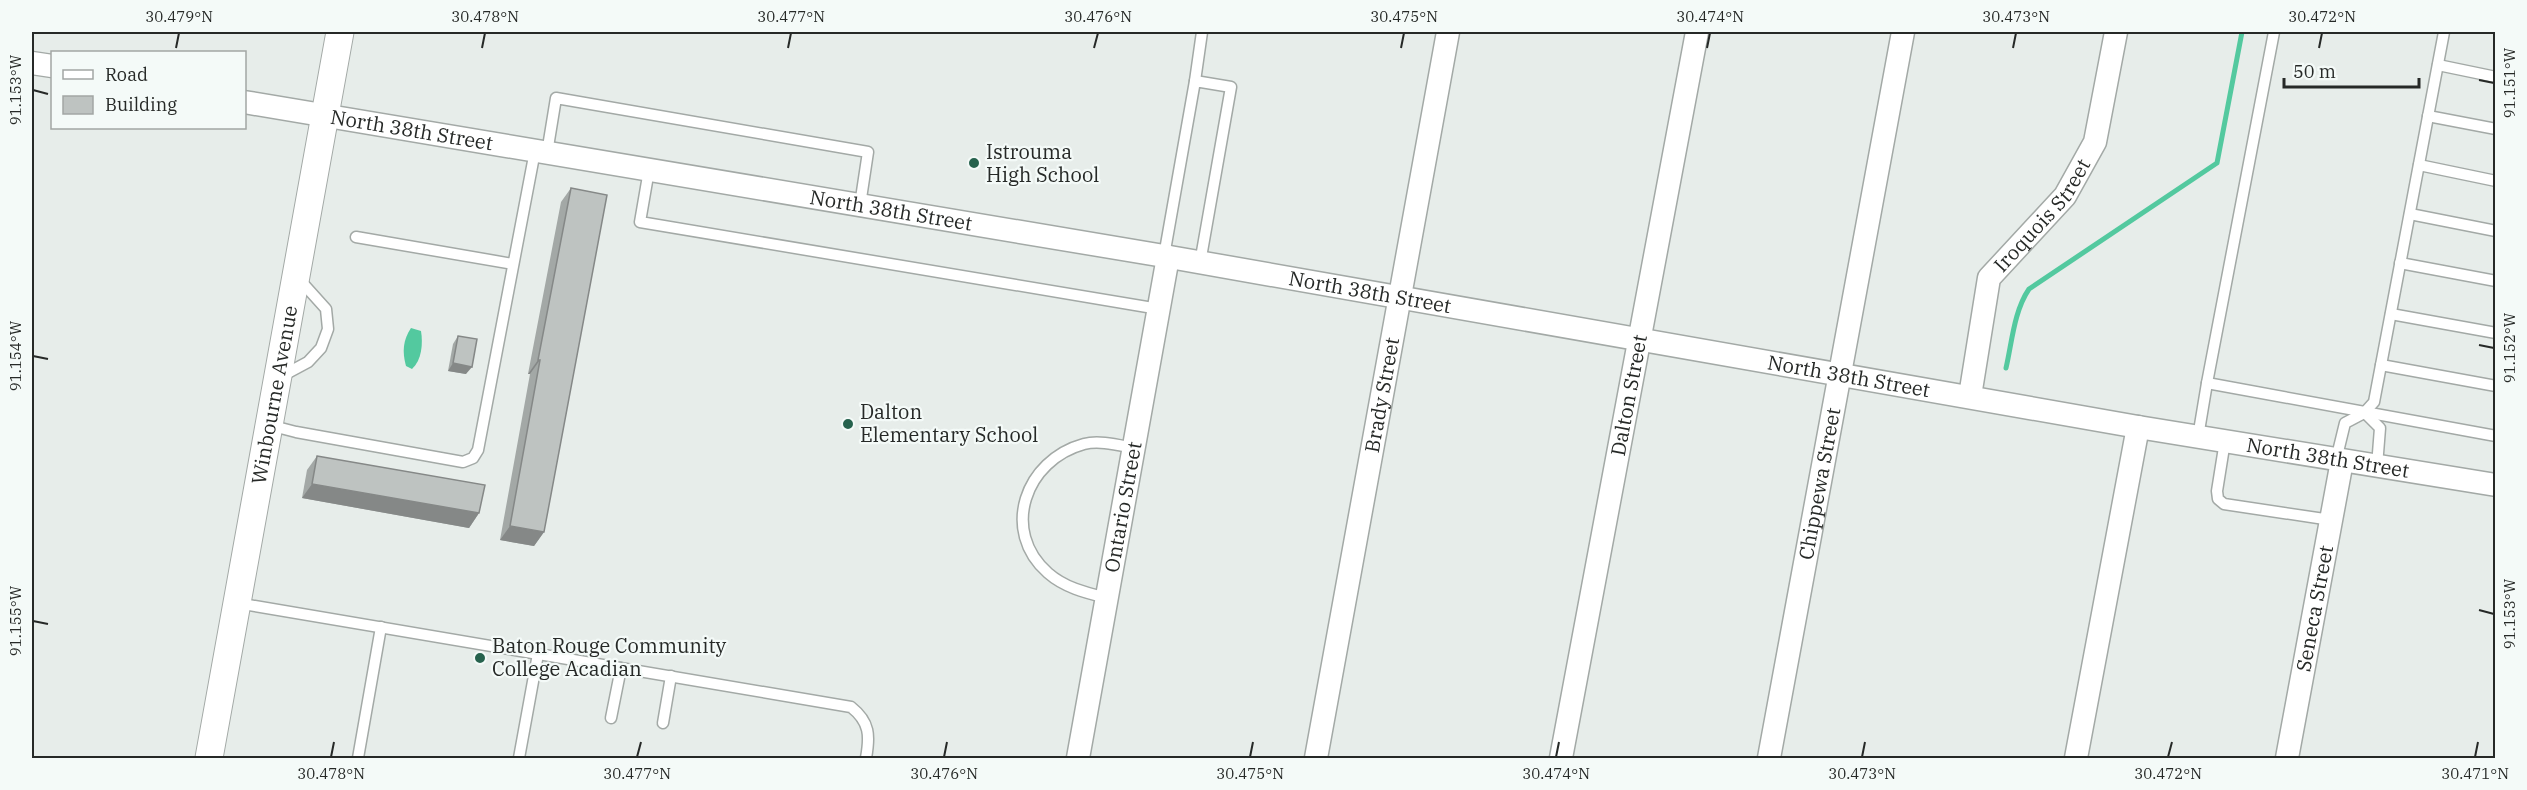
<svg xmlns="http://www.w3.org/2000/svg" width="2527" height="790" viewBox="0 0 2527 790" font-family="'IBM Plex Serif',serif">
	<rect width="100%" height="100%" fill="#e7edea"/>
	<!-- water -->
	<path fill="#53c99f" d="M411 328 421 331C423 343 422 360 412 369L406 366C402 352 403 340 411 328Z"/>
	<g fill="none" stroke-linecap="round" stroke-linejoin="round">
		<!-- stream -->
		<path stroke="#53c99f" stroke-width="5" d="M2006 368C2012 342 2014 311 2029 289L2217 163 2242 32"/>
		<!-- service casing -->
		<g stroke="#a3a9a6" stroke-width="13">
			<g id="service">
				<polyline points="2274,32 2207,383 2496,436"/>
				<polyline points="2438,65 2496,77"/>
				<polyline points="1195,81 1202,32"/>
				<polyline points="2428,116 2496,129"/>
				<polyline points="547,153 556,98 868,152 860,205"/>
				<polyline points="2419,165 2496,181"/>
				<polyline points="649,170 640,222 1159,309"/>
				<polyline points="2410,214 2496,231"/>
				<polyline points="356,237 513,264"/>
				<polyline points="1164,256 1195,81 1231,87 1200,263"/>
				<polyline points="2400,263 2496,281"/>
				<polyline points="2391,314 2496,333"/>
				<polyline points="2381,365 2496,386"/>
				<polyline points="280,377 308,362 321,348 328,329 326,309 299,279"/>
				<polyline points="2365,413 2380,428 2377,466"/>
				<polyline points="269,425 296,432 463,462 473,458 478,450 535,151"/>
				<polyline points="2198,437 2207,383"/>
				<polyline points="2225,441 2217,491 2218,499 2224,504 2331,520"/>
				<polyline points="2336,460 2345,423 2364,413 2374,402 2444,32"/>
				<path d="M1107 598C1087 593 1065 588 1048 573 1000 531 1025 460 1084 444 1099 440 1118 445 1134 448"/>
				<path d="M237 603 851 707C870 722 870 736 866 758"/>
				<polyline points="611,718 621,668"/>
				<polyline points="663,723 671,676"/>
				<polyline points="358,758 381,627"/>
				<polyline points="519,758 538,654"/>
			</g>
		</g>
		<!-- minor casing -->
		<g stroke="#a3a9a6" stroke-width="25">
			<g id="minor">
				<polyline points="32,63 52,66"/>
				<path id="s1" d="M244 102 1164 256 2138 427 2496 485"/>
				<path id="s2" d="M1970 396 1989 278 2065 196 2095 142 2116 32"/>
				<path id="s3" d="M1078 758 1168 257"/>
				<path id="s4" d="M1316 758 1448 32"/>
				<path id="s5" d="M1561 758 1697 32"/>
				<path id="s6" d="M1769 758 1903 32"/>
				<polyline points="2076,758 2138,427"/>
				<path id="s7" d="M2287 758 2342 461"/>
			</g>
		</g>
		<!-- tertiary casing -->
		<g stroke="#a3a9a6" stroke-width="29">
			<g id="tertiary">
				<path id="s8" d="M209 758 340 32"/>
			</g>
		</g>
		<!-- service -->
		<use href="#service" stroke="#fff" stroke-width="10"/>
		<!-- minor -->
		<use href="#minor" stroke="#fff" stroke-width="22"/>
		<!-- tertiary -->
		<use href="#tertiary" stroke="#fff" stroke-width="27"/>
	</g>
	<!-- wall -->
	<g fill="#a3a8a6">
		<polygon points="571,188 544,532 534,546 500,540 530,374 528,374 561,202"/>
		<polygon points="458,336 466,374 448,371 453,344"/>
		<polygon points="317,456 479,513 469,528 302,498 307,470"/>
	</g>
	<!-- shaded-wall -->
	<g fill="#858887">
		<polygon points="538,360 540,360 530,374 528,374"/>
		<polygon points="453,363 472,367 466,374 448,371"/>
		<polygon points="312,484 479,513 469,528 302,498"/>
		<polygon points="510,526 544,532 534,546 500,540"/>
	</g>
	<!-- building -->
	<g fill="#bec3c1" stroke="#858887" stroke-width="1.5">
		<polygon points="571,188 607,195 544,532 510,526 540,360 538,360"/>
		<polygon points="458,336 477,339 472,367 453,363"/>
		<polygon points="317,456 485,485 479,513 312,484"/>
	</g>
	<!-- ticks -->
	<path fill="none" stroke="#262927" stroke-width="2" d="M176 48 179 33M482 48 485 33M788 48 791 33M1094 48 1098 33M1401 48 1404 33M1707 48 1710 33M2013 48 2016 33M2319 48 2322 33M2479 80 2494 83M33 90 48 94M2479 345 2494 348M33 356 48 359M2479 610 2494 614M33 621 48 624M331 757 334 742M637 757 641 742M944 757 947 742M1250 757 1253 742M1556 757 1559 742M1862 757 1865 742M2168 757 2172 742M2475 757 2478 742"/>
	<!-- markers -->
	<g fill="#26624d" stroke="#f4faf8" stroke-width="2">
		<circle cx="974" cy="163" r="6"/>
		<circle cx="848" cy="424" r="6"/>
		<circle cx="480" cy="658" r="6"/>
	</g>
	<g text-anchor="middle" stroke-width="4.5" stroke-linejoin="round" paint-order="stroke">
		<!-- street labels -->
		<g font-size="20" fill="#262927" stroke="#f4faf8">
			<text dy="7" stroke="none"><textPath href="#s1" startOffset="170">North 38th Street</textPath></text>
			<text dy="7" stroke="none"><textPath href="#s1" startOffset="656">North 38th Street</textPath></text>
			<text dy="7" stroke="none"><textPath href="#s2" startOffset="202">Iroquois Street</textPath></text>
			<text dy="7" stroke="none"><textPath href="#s1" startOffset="1142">North 38th Street</textPath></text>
			<text dy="7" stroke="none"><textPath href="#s1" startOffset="1628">North 38th Street</textPath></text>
			<text dy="7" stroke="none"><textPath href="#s8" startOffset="369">Winbourne Avenue</textPath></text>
			<text dy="7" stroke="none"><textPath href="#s4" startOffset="369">Brady Street</textPath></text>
			<text dy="7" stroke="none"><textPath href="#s5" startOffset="369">Dalton Street</textPath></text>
			<text dy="7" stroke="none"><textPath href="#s1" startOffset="2114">North 38th Street</textPath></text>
			<text dy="7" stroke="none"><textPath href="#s6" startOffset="279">Chippewa Street</textPath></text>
			<text dy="7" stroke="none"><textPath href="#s3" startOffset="255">Ontario Street</textPath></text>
			<text dy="7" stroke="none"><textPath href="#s7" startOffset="152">Seneca Street</textPath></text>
		</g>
		<!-- poi labels -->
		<g font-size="20" fill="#262927" stroke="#f4faf8" text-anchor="start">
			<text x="986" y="159">Istrouma<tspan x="986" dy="23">High School</tspan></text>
			<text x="860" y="419">Dalton<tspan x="860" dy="23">Elementary School</tspan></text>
			<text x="492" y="653">Baton Rouge Community<tspan x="492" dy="23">College Acadian</tspan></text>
		</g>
	</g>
	<!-- border -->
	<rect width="2527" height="790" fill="none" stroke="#f4faf8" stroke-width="66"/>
	<!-- legend -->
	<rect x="51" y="51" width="195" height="78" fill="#f4faf8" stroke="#a2a6a4" stroke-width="1.5"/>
	<rect x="63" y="70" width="30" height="9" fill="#ffffff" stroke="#a2a6a4" stroke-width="1.5"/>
	<text x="105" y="81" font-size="18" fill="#262927">Road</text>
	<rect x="63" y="96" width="30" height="18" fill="#bec3c1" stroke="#a2a6a4" stroke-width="1.5"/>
	<text x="105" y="111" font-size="18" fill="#262927">Building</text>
	<!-- scale -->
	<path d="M2284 78v9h135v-9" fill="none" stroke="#262927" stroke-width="3"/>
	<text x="2293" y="78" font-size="18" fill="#262927" stroke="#f4faf8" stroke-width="4.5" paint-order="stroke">50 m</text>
	<rect x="33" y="33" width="2461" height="724" fill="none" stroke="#262927" stroke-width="2"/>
	<g font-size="15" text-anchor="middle" fill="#262927">
		<text x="179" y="22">30.479°N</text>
		<text x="485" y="22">30.478°N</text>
		<text x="791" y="22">30.477°N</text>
		<text x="1098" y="22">30.476°N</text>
		<text x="1404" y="22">30.475°N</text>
		<text x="1710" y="22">30.474°N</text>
		<text x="2016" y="22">30.473°N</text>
		<text x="2322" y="22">30.472°N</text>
		<text transform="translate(2510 83) rotate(-90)" y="5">91.151°W</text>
		<text transform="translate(16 90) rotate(-90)" y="5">91.153°W</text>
		<text transform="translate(2510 348) rotate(-90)" y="5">91.152°W</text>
		<text transform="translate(16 356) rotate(-90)" y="5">91.154°W</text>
		<text transform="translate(2510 614) rotate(-90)" y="5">91.153°W</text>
		<text transform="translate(16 621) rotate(-90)" y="5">91.155°W</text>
		<text x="331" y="779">30.478°N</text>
		<text x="637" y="779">30.477°N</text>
		<text x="944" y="779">30.476°N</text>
		<text x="1250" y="779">30.475°N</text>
		<text x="1556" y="779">30.474°N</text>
		<text x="1862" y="779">30.473°N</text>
		<text x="2168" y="779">30.472°N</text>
		<text x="2475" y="779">30.471°N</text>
	</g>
</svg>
